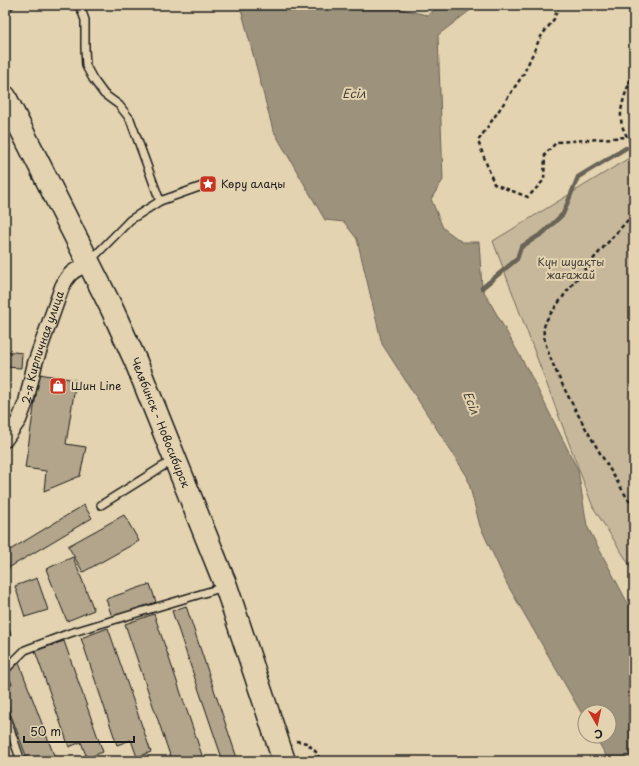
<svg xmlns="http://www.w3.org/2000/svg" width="639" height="766" viewBox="0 0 639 766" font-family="'Playpen Sans',sans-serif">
	<rect width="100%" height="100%" fill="#e4d3b0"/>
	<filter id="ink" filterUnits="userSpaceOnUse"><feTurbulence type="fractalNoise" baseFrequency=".025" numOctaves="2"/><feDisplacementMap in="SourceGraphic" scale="8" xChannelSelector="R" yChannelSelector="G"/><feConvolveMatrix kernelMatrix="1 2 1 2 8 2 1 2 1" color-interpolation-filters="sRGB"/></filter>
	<g filter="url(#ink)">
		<!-- green -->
		<polygon fill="#c7b89b" stroke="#726a5c" points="634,155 634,572 593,507 493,241"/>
		<!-- water -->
		<polygon fill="#9d927c" stroke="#696356" points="240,5 394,5 400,9 427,15 443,5 477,5 438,35 443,180 431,199 443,228 462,242 479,242 482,288 529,372 578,470 587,526 634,615 634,761 609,761 595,736 609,736 609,712 585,712 585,719 507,584 480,526 467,476 382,344 357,239 344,222 325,220 273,130"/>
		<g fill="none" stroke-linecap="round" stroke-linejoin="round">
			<!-- stream -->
			<polyline stroke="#696356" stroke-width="4.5" points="482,288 517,259 521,247 543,233 563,214 578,177 626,148"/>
		</g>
		<!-- building -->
		<g fill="#b3a58b" stroke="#1c1c1c">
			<polygon points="5,351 22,353 21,368 5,367"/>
			<polygon points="39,374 76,380 66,444 86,447 80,476 44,491 46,471 25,468"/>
			<polygon points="84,505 92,518 5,570 5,553"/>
			<polygon points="124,515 139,541 83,572 68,546"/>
			<polygon points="73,557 94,610 67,621 46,569"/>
			<polygon points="37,578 48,610 25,617 15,586"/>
			<polygon points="150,584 156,602 112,617 106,599"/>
			<polygon points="186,606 238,761 223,761 172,611"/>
			<polygon points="154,614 204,761 172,761 125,624"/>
			<polygon points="5,618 11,635 5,637"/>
			<polygon points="108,628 151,752 137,757 131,740 117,745 81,638"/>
			<polygon points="64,641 103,752 87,758 81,742 69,747 35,651"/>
			<polygon points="19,663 55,758 48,761 28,761 5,699 5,686 12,684 7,673"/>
		</g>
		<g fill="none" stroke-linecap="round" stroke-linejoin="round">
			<!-- lane casing -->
			<g stroke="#1c1c1c" stroke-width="10">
				<g id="lane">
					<polyline points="77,5 81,9 85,20 85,49 86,66 93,79 104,94 119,105 130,119 160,201"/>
					<polyline points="5,7 10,5"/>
					<polyline points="90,261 130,220 160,201 208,184"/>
					<polyline points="101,505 173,460"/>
					<polyline points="5,670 25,650 70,633 224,587"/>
					<polyline points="5,715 21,761"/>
				</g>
			</g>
			<!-- street casing -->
			<g stroke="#1c1c1c" stroke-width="17">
				<g id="street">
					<path id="s1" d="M5 440 19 420 26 402 35 363 62 287C69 272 75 270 89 263"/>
				</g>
			</g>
			<!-- highway casing -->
			<g stroke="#1c1c1c" stroke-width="25">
				<g id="highway">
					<path id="s2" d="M5 97 112 309 136 362 226 586 284 761"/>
				</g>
			</g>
			<!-- path -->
			<g stroke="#1c1c1c" stroke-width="2.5" stroke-dasharray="4 3" stroke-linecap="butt">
				<polyline points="559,5 554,19 540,38 523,75 478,141 494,184 528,197 544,180 545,154 557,142 627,137"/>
				<path d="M634 73C628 85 620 105 621 118 621 128 628 139 634 147"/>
				<path d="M634 216 627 221C603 248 578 275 557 305 552 312 545 320 544 328 538 357 616 479 634 509"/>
				<polyline points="296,741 307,743 317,753 320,761"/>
			</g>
			<!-- lane -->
			<use href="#lane" stroke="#e4d3b0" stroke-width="7"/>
			<!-- street -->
			<use href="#street" stroke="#e4d3b0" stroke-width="14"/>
			<!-- highway -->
			<use href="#highway" stroke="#e4d3b0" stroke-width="22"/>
		</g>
	</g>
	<!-- icons -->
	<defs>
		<g id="sight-square" transform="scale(0.9)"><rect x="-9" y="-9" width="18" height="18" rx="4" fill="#c8321e" stroke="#e4d3b0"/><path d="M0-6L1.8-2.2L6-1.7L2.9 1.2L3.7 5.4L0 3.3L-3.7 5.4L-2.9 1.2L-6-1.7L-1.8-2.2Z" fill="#fff"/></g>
		<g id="shop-square" transform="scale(0.9)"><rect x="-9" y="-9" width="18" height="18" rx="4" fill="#c8321e" stroke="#e4d3b0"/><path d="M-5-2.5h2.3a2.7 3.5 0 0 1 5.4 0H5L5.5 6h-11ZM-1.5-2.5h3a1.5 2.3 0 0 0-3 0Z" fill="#fff"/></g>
	</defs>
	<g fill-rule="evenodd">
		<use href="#sight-square" x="208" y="184"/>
		<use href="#shop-square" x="58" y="386"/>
	</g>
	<g text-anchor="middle" stroke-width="4" stroke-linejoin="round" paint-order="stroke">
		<!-- poi labels -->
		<g font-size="11" fill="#1c1c1c" stroke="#e4d3b0" text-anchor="start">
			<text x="221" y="188">Көру алаңы</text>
			<text x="71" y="390">Шин Line</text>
		</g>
		<!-- park labels -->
		<g font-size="11" fill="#47433c" stroke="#e4d3b0">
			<text x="571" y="266">Күн шуақты<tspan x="571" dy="13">жағажай</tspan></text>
		</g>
		<!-- street labels -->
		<g font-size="11" fill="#1c1c1c" stroke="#e4d3b0">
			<text dy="4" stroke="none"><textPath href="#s1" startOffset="101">2-я Кирпичная улица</textPath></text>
			<text dy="4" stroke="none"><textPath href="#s2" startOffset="361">Челябинск - Новосибирск</textPath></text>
		</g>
		<!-- water labels -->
		<g font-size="12" font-style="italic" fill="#433f39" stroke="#e4d3b0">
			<text x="354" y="98">Есіл</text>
			<text transform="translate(471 403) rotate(69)" y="4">Есіл</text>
		</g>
	</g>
	<!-- margin -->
	<rect width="639" height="766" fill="none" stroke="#e4d3b0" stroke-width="20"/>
	<rect x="10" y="10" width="619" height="746" fill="none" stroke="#1c1c1c" stroke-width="1.5" filter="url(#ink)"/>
	<!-- north arrow -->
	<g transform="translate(597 724) rotate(171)"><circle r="19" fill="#e4d3b0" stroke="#948a75"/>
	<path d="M0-3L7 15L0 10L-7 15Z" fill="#c8321e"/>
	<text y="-6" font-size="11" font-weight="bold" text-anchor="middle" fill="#1c1c1c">С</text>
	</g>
	<!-- scale -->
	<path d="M24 736v6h110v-6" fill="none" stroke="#1c1c1c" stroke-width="2"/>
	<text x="30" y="736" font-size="12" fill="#1c1c1c" stroke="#e4d3b0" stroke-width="3" paint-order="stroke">50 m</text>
</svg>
